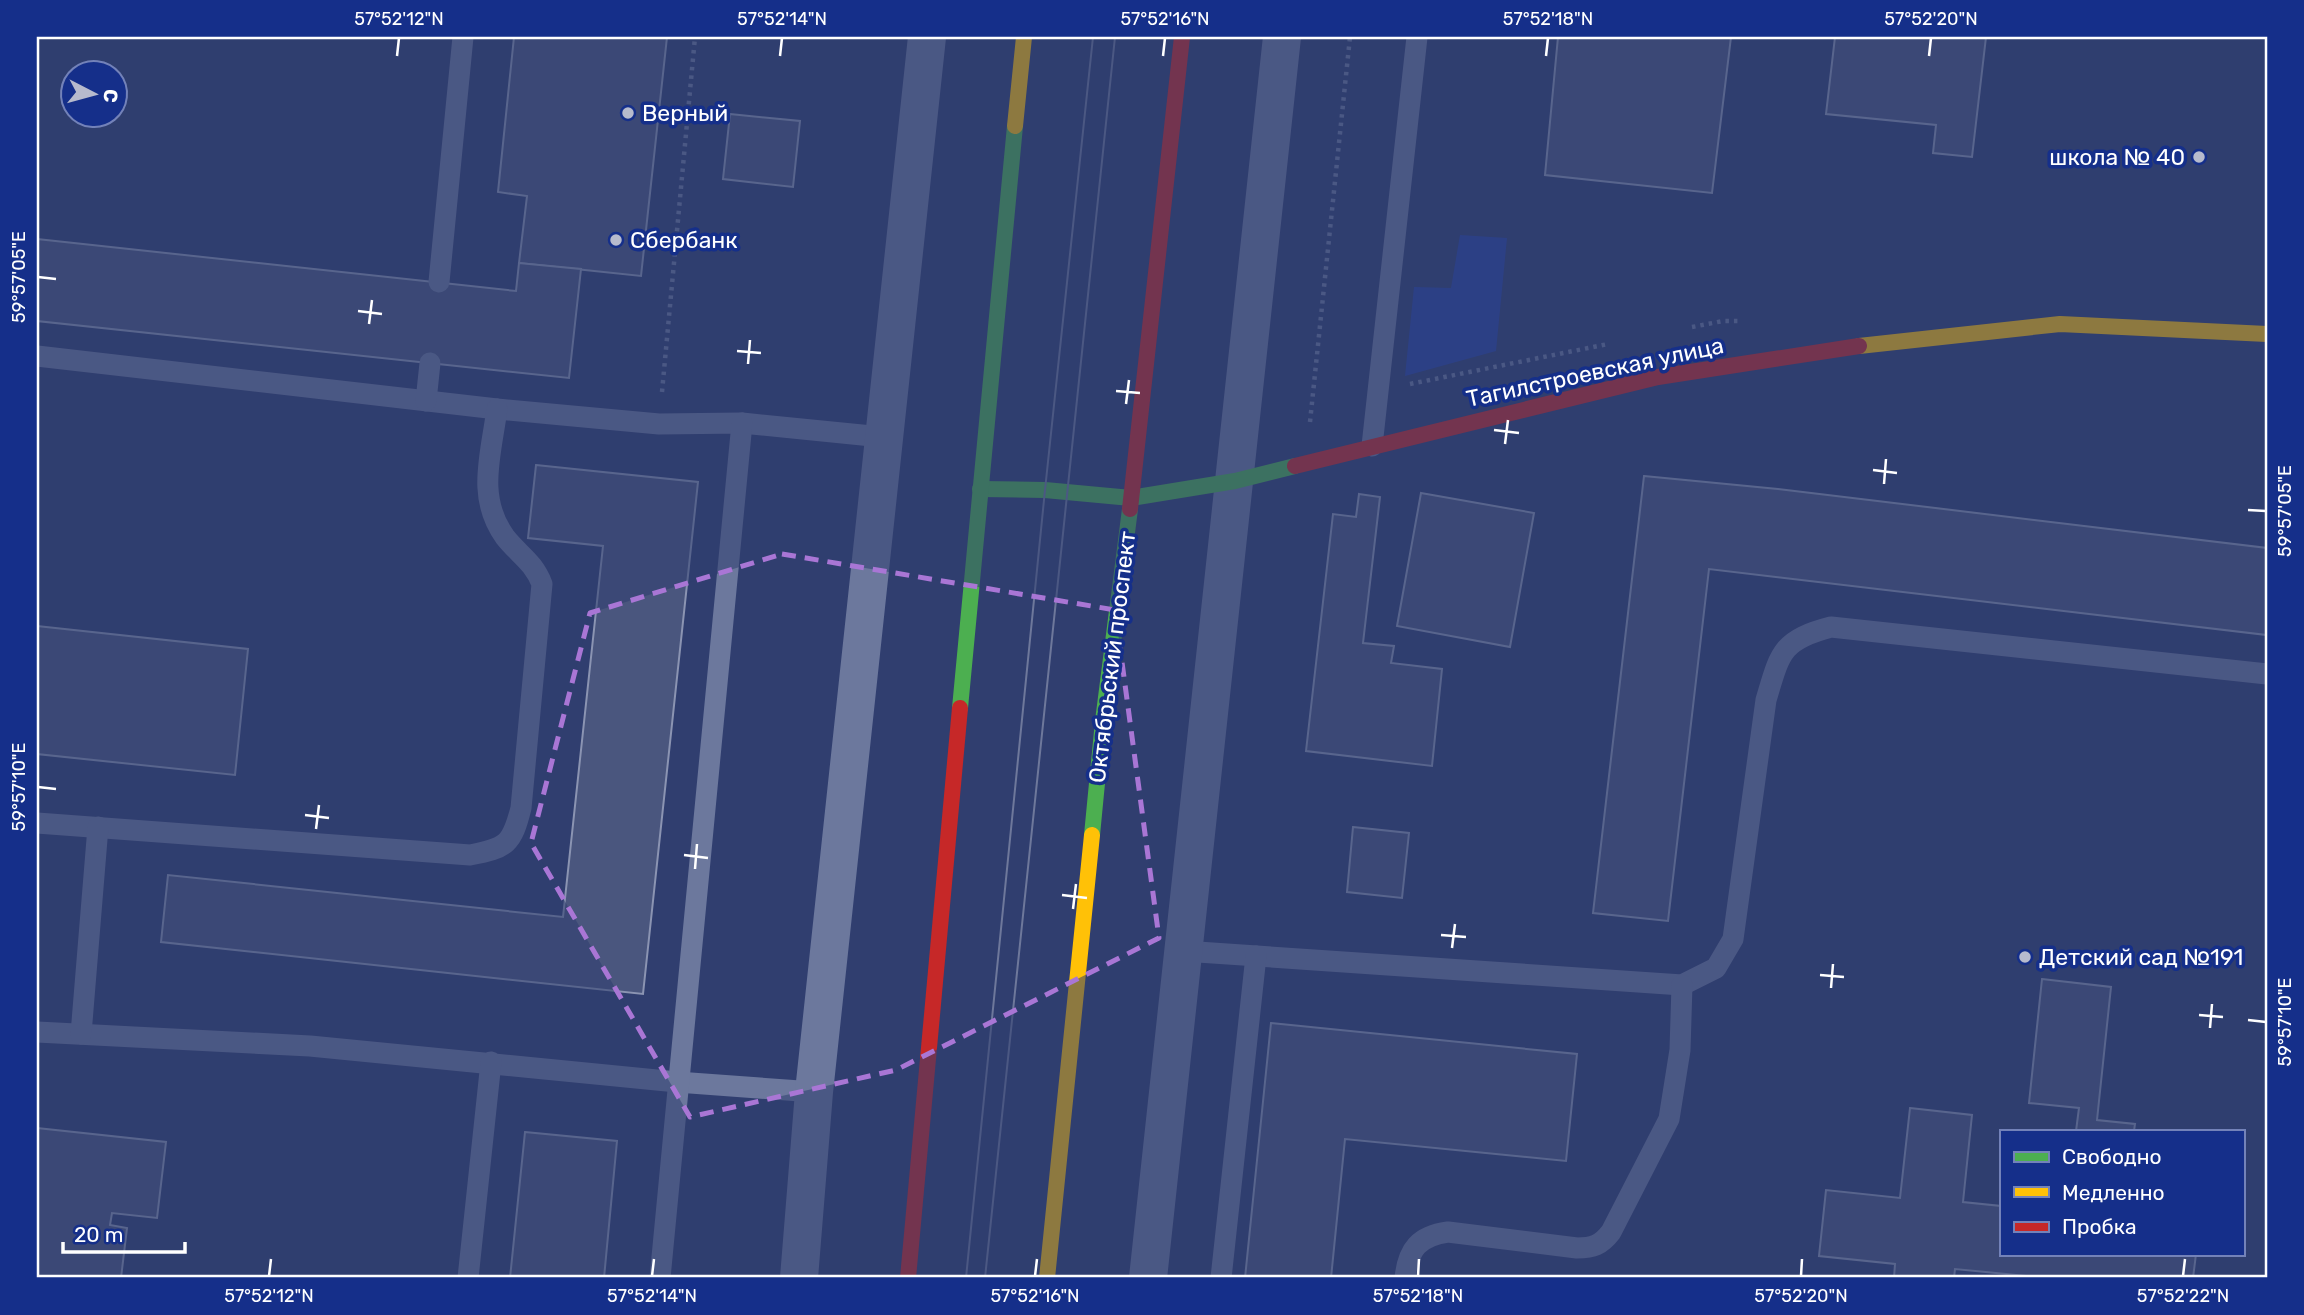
<svg xmlns="http://www.w3.org/2000/svg" width="2304" height="1315" viewBox="0 0 2304 1315" font-family="Rubik,sans-serif">
	<rect width="100%" height="100%" fill="#303e6f"/>
	<!-- green -->
	<polygon fill="#2944a1" points="1460,235 1507,238 1496,351 1405,376 1414,287 1451,288"/>
	<!-- building -->
	<g fill="#4a567e" stroke="#8b94b2" stroke-width="2">
		<polygon points="514,37 667,37 641,276 519,263 527,196 498,192"/>
		<polygon points="1558,37 1731,37 1712,193 1545,175"/>
		<polygon points="1835,37 1986,37 1972,157 1933,153 1936,125 1826,114"/>
		<polygon points="730,114 800,121 793,187 723,179"/>
		<polygon points="37,239 516,291 519,263 581,269 569,378 37,321"/>
		<polygon points="536,465 698,482 643,994 161,942 168,875 563,917 603,546 528,538"/>
		<polygon points="1644,476 1778,489 2267,548 2267,635 1709,569 1668,921 1593,913"/>
		<polygon points="1421,493 1534,513 1510,647 1397,626"/>
		<polygon points="1359,494 1380,497 1363,643 1394,646 1391,663 1442,669 1432,766 1306,751 1333,514 1356,517"/>
		<polygon points="37,626 248,649 235,775 37,754"/>
		<polygon points="1353,827 1409,833 1402,898 1347,892"/>
		<polygon points="2042,979 2111,987 2097,1120 2135,1124 2134,1131 2076,1131 2079,1108 2029,1103"/>
		<polygon points="1271,1023 1577,1054 1566,1161 1345,1139 1331,1278 1245,1278"/>
		<polygon points="1910,1108 1972,1115 1963,1202 2001,1206 2001,1254 2196,1254 2193,1278 2048,1278 1955,1269 1954,1278 1894,1278 1895,1264 1819,1256 1826,1190 1900,1198"/>
		<polygon points="37,1128 166,1142 157,1218 112,1213 110,1225 127,1228 121,1278 37,1277"/>
		<polygon points="525,1132 617,1141 604,1278 510,1278"/>
	</g>
	<g fill="none" stroke-linecap="round" stroke-linejoin="round">
		<!-- path -->
		<g stroke="#6c789d" stroke-width="4.5" stroke-dasharray="3.5 5" stroke-linecap="butt">
			<polyline points="1692,327 1723,321 1738,321"/>
			<polyline points="1410,384 1608,344"/>
			<polyline points="662,392 695,37"/>
			<polyline points="1310,422 1350,37"/>
		</g>
		<!-- lane -->
		<g stroke="#6c789d" stroke-width="21">
			<polyline points="439,282 463,37"/>
			<polyline points="37,356 497,409 659,424 742,423 882,437"/>
			<polyline points="426,401 430,363"/>
			<polyline points="1372,446 1417,37"/>
			<path d="M37 823 470 855C507 848 512 844 521 808L542 584C533 561 519 555 505 537 476 497 491 455 497 409"/>
			<path d="M1183 951 1682 985 1716 968 1733 939 1766 700C1780 653 1781 640 1831 627L2267 674"/>
			<polyline points="37,1032 310,1046 677,1082 814,1092"/>
			<polyline points="81,1034 98,827"/>
			<polyline points="468,1278 491,1062"/>
			<polyline points="660,1278 742,423"/>
			<polyline points="1221,1278 1256,956"/>
			<path d="M1405 1278C1408 1249 1419 1236 1448 1232L1577 1248C1593 1248 1601 1245 1611 1232L1669 1119 1680 1050 1682 985"/>
		</g>
		<!-- street -->
		<g stroke="#6c789d" stroke-width="38">
			<polyline points="799,1278 814,1092 927,37"/>
			<polyline points="1148,1278 1282,37"/>
		</g>
		<!-- fast -->
		<g stroke="#4caf50" stroke-width="16">
			<polyline points="980,489 1045,490 1131,498 1235,481 1295,466"/>
			<polyline points="960,708 1015,126"/>
			<polyline points="1092,835 1103,721 1130,509"/>
		</g>
		<!-- slow -->
		<g stroke="#ffc107" stroke-width="16">
			<polyline points="1015,126 1024,37"/>
			<polyline points="1859,346 2060,324 2267,334"/>
			<polyline points="1047,1278 1092,835"/>
		</g>
		<!-- jam -->
		<g stroke="#c62828" stroke-width="16">
			<polyline points="1295,466 1658,377 1859,346"/>
			<polyline points="1130,509 1182,37"/>
			<polyline points="908,1278 960,708"/>
		</g>
		<!-- tram -->
		<g stroke="#6e789b" stroke-width="2">
			<polyline points="966,1278 1045,490 1093,37"/>
			<polyline points="985,1278 1115,37"/>
		</g>
	</g>
	<!-- marked area -->
	<path d="M0 0H2304V1315H0ZM782 554 1115 610 1159 938 896 1070 690 1117 531 843 590 613Z" fill="#303e6f" fill-opacity=".55" fill-rule="evenodd"/>
	<path fill="none" stroke="#a976d5" stroke-width="5" stroke-dasharray="14 9" stroke-linejoin="round" d="M782 554 1115 610 1159 938 896 1070 690 1117 531 843 590 613Z"/>
	<!-- ticks -->
	<path fill="none" stroke="#fff" stroke-width="2.5" d="M397 56 399 38M780 56 782 38M1163 56 1165 38M1546 56 1548 38M1929 56 1931 38M38 277 56 279M358 311 382 314M369 324 372 300M737 351 761 353M748 364 750 340M1116 391 1140 393M1126 404 1129 380M1494 430 1519 433M1505 444 1508 420M1873 470 1897 473M1884 484 1886 459M2248 510 2266 511M38 787 56 789M305 815 329 818M316 829 319 805M684 855 708 858M695 869 697 844M1062 895 1087 898M1073 909 1076 884M1441 935 1466 937M1452 948 1455 924M1820 975 1844 977M1831 988 1833 964M2199 1015 2223 1017M2248 1020 2266 1022M2210 1028 2212 1004M269 1276 271 1259M652 1276 654 1259M1035 1276 1037 1259M1418 1276 1419 1259M1801 1276 1802 1259M2183 1276 2185 1259"/>
	<!-- markers -->
	<g fill="#b7bbcd" stroke="#152f8a" stroke-width="2.5">
		<circle cx="628" cy="113" r="7"/>
		<circle cx="2199" cy="157" r="7"/>
		<circle cx="616" cy="240" r="7"/>
		<circle cx="2025" cy="957" r="7"/>
	</g>
	<g text-anchor="middle" stroke-width="7" stroke-linejoin="round" paint-order="stroke">
		<!-- poi labels -->
		<g font-size="23" fill="#fff" stroke="#152f8a" text-anchor="start">
			<text x="642" y="121">Верный</text>
			<text x="2185" y="165" text-anchor="end">школа № 40</text>
			<text x="630" y="248">Сбербанк</text>
			<text x="2039" y="965">Детский сад №191</text>
		</g>
		<!-- street labels -->
		<g font-size="23" fill="#fff" stroke="#152f8a">
			<text transform="translate(1595 372) rotate(-12)" y="8">Тагилстроевская улица</text>
			<text transform="translate(1112 657) rotate(-83)" y="8">Октябрьский проспект</text>
		</g>
	</g>
	<!-- border -->
	<rect width="2304" height="1315" fill="none" stroke="#152f8a" stroke-width="77"/>
	<!-- legend -->
	<rect x="2000" y="1130" width="245" height="126" fill="#152f8a" stroke="#7382b9" stroke-width="2"/>
	<rect x="2014" y="1152" width="35" height="10" fill="#4caf50" stroke="#7382b9" stroke-width="2"/>
	<text x="2062" y="1164" font-size="21" fill="#ffffff">Свободно</text>
	<rect x="2014" y="1187" width="35" height="10" fill="#ffc107" stroke="#7382b9" stroke-width="2"/>
	<text x="2062" y="1200" font-size="21" fill="#ffffff">Медленно</text>
	<rect x="2014" y="1222" width="35" height="10" fill="#c62828" stroke="#7382b9" stroke-width="2"/>
	<text x="2062" y="1234" font-size="21" fill="#ffffff">Пробка</text>
	<!-- north arrow -->
	<g transform="translate(94 94) rotate(96)"><circle r="33" fill="#152f8a" stroke="#7382b9" stroke-width="2"/>
	<path d="M0-5L12 26L0 18L-12 26Z" fill="#b7bbcd"/>
	<text y="-10" font-size="19" font-weight="bold" text-anchor="middle" fill="#ffffff">С</text>
	</g>
	<!-- scale -->
	<path d="M63 1242v10h122v-10" fill="none" stroke="#ffffff" stroke-width="3.5"/>
	<text x="74" y="1242" font-size="21" fill="#ffffff" stroke="#152f8a" stroke-width="5" paint-order="stroke">20 m</text>
	<rect x="38" y="38" width="2228" height="1238" fill="none" stroke="#fff" stroke-width="2.5"/>
	<g font-size="18" text-anchor="middle" fill="#fff">
		<text x="399" y="25">57°52'12"N</text>
		<text x="782" y="25">57°52'14"N</text>
		<text x="1165" y="25">57°52'16"N</text>
		<text x="1548" y="25">57°52'18"N</text>
		<text x="1931" y="25">57°52'20"N</text>
		<text transform="translate(19 277) rotate(-90)" y="6">59°57'05"E</text>
		<text transform="translate(2285 511) rotate(-90)" y="6">59°57'05"E</text>
		<text transform="translate(19 787) rotate(-90)" y="6">59°57'10"E</text>
		<text transform="translate(2285 1022) rotate(-90)" y="6">59°57'10"E</text>
		<text x="269" y="1302">57°52'12"N</text>
		<text x="652" y="1302">57°52'14"N</text>
		<text x="1035" y="1302">57°52'16"N</text>
		<text x="1418" y="1302">57°52'18"N</text>
		<text x="1801" y="1302">57°52'20"N</text>
		<text x="2183" y="1302">57°52'22"N</text>
	</g>
</svg>
